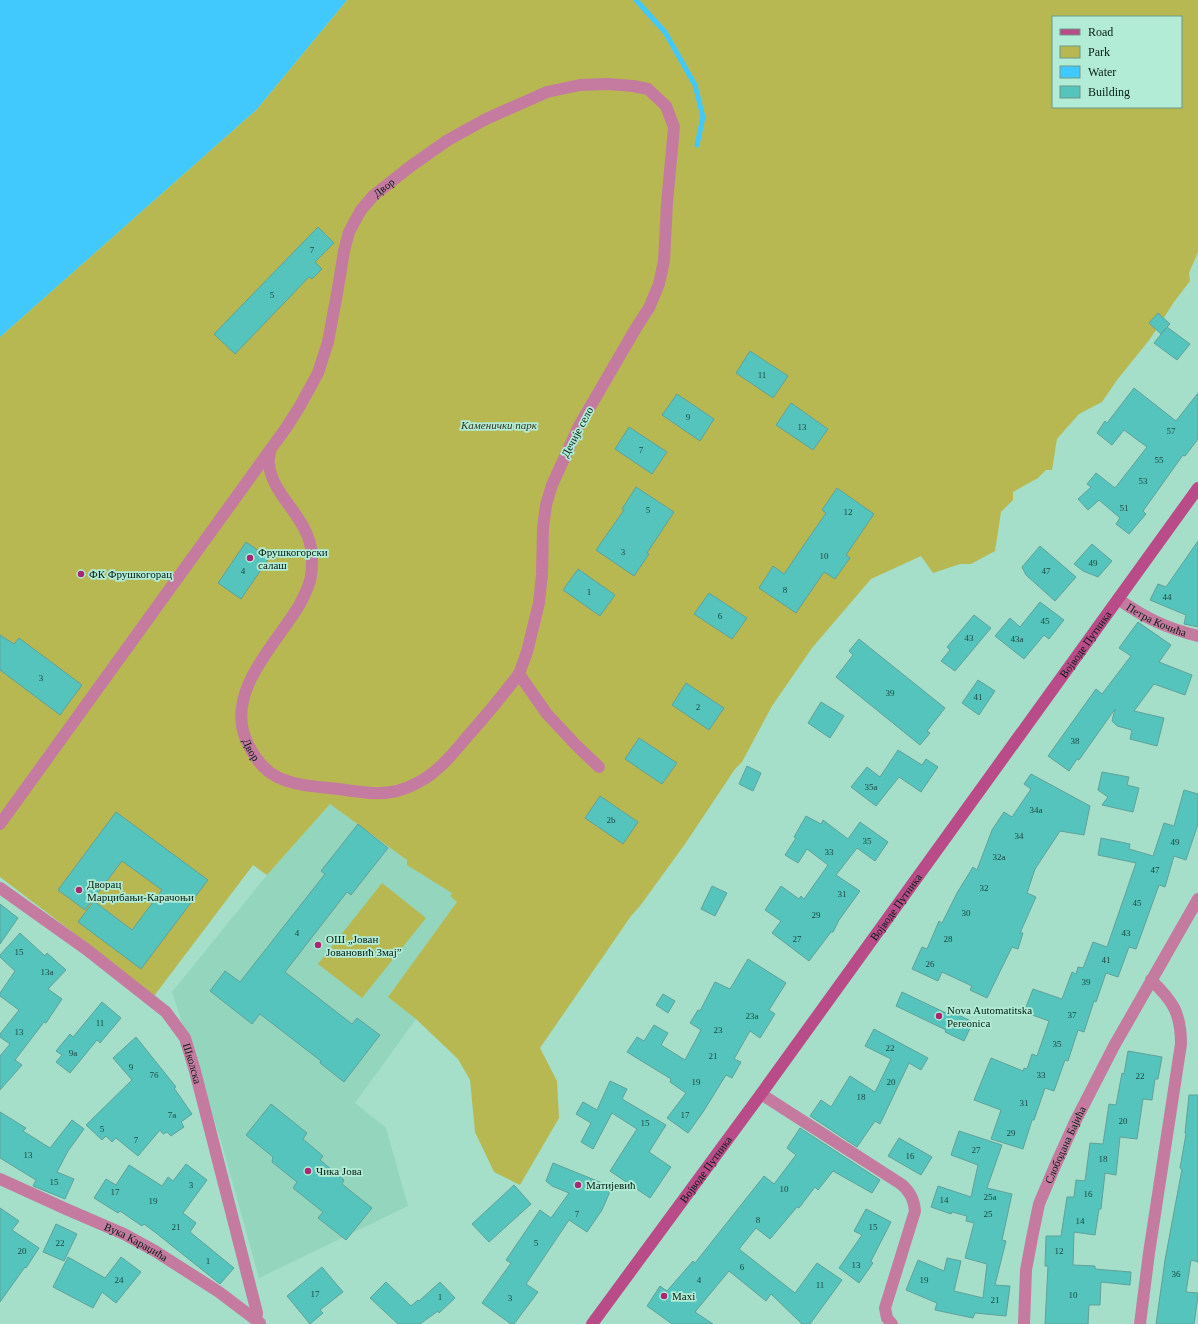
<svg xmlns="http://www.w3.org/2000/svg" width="1198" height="1324" viewBox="0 0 1198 1324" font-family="'Times New Roman',serif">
	<rect width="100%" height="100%" fill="#a5dfc9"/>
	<!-- built -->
	<polygon fill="#93d5bd" points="330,804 460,898 388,997 416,1019 355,1103 386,1128 408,1206 259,1278 221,1141 172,992 267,875"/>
	<!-- green -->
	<g fill="#b8b853" fill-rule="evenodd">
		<path d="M347 0H1198V252L1189 273 1190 281 1174 302 1150 339 1117 380 1102 402 1079 414 1057 439 1052 470H1046L1038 478 1013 492V500L1001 512 995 551 971 564H960L933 573 921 556 871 579 812 648 772 706 742 762 735 769 685 844 640 906 631 916 540 1048 557 1081 559 1118 520 1185 494 1172 475 1132 470 1080 458 1059 416 1019 388 997 457 902 450 896 452 893 407 865V860L330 804 267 875 253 865 154 996 83 940 0 877V337L257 109ZM1053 17H1181V107H1053Z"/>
		<polygon points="382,883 426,918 362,998 318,964"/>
	</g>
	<!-- water -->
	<polygon fill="#41c9fe" points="0,0 347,0 257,109 0,337"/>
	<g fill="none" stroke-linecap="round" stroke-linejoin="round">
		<!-- stream -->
		<polyline stroke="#41c9fe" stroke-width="5" points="636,0 665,32 695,85 703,117 697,145"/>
	</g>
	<!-- building -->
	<g fill="#55c4bc" stroke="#60a19b">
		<polygon points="318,227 334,243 315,262 322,269 312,279 309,277 235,354 214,334"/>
		<polygon points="1158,313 1170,324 1167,327 1190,344 1177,360 1154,343 1166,328 1161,334 1149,323"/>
		<polygon points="750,351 788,376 773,398 736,373"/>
		<polygon points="1134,388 1176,421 1198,393 1198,439 1185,456 1183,455 1143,511 1146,514 1129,534 1116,524 1120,518 1099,500 1088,510 1078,499 1091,487 1087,484 1096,473 1115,488 1147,447 1124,430 1112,445 1097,433 1105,421 1107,423"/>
		<polygon points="677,394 714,419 700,441 662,415"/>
		<polygon points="791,403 828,429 813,450 776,425"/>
		<polygon points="629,427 667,452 652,474 615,449"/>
		<polygon points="636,487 674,512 647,553 649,554 634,576 596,550 624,510 622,509"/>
		<polygon points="837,488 874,514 846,555 850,558 835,579 824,572 796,613 759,588 773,566 784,574 826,513 822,510"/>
		<polygon points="1198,541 1198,627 1184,624 1186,615 1150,600 1158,584 1166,587"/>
		<polygon points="246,542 269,558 241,599 218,583"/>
		<polygon points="1092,544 1112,561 1098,577 1083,571 1074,564"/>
		<polygon points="1040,546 1076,577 1055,601 1026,575 1022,567"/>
		<polygon points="578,569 615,595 600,616 563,590"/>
		<polygon points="709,593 747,618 732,639 694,614"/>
		<polygon points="1040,602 1064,620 1049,639 1044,635 1024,659 995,636 1010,618 1020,627"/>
		<polygon points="974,615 991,628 955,671 941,661 950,650 947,647"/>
		<polygon points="1138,622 1171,645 1159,662 1192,675 1185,695 1154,684 1134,711 1164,718 1157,746 1130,739 1132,730 1117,726 1112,721 1115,709 1079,760 1077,759 1069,771 1048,756 1096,689 1102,694 1131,656 1119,648"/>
		<polygon points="0,635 14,644 19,638 82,685 60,715 0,670"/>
		<polygon points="859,639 945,708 927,731 930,733 920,745 836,677 853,655 849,651"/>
		<polygon points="978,680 995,691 979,715 962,703"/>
		<polygon points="686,683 724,708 709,730 672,705"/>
		<polygon points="821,702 844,716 830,738 808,723"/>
		<polygon points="639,738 677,763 662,784 625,759"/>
		<polygon points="898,750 922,765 926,759 938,767 921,792 899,777 876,806 851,787 867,767 880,777"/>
		<polygon points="747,766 761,773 753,791 739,784"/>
		<polygon points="1102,772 1129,777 1127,785 1139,788 1133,812 1102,805 1108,797 1098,790"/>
		<polygon points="1031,774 1090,806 1084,835 1060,831 1035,869 1027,893 1036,897 1020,933 1023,933 1018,949 1012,947 987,998 970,990 972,986 942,972 938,981 912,969 922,947 927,949 939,921 942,923 957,893 973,867 977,870 992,830 1004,812 1012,817 1031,789 1024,784"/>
		<polygon points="1184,790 1198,794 1198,824 1186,860 1174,856 1165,887 1159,885 1136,949 1129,947 1118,977 1106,973 1096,1002 1094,1001 1084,1032 1078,1030 1068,1061 1065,1060 1054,1091 1045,1088 1034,1120 1032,1120 1023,1149 991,1139 1001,1110 974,1100 991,1058 1023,1071 1024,1068 1027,1069 1032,1054 1037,1056 1049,1021 1024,1012 1033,989 1062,999 1072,972 1076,974 1078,967 1083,968 1093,942 1107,947 1136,863 1098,855 1101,838 1130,844 1129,849 1153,856 1164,823 1174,826"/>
		<polygon points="600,796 638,822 623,844 585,818"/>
		<polygon points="116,812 208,880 141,969 78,922 94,901 132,930 162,890 122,861 85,910 58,890"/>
		<polygon points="806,816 821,824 823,820 848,839 860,822 888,842 875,861 857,848 836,875 860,891 839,920 833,932 831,932 809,961 772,933 781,921 765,910 781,886 799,899 801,896 804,899 828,865 807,849 798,863 785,855 796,838 794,837"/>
		<polygon points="358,824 388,848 351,895 347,892 285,972 352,1024 357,1018 380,1035 344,1082 320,1063 321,1061 260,1014 252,1024 210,991 225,971 240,982 325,874 321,871"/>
		<polygon points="712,886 727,893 715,916 701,909"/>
		<polygon points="0,904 18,918 0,944"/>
		<polygon points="20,933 45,956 47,953 66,970 48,989 62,999 46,1023 44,1022 15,1060 22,1065 0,1090 0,1056 10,1044 0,1037 0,1034 19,1010 0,996 0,993 15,971 0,957 0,955"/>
		<polygon points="748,959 786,983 769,1010 775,1014 760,1038 750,1031 734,1059 741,1062 732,1078 726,1075 703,1112 688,1133 667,1118 686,1093 670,1082 671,1079 627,1052 637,1037 644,1041 654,1025 668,1033 661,1045 685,1060 701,1030 690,1023 698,1010 700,1011 715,982 730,989"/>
		<polygon points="902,992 952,1016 954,1013 973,1022 964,1041 945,1032 946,1030 896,1006"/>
		<polygon points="663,994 675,1001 668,1013 656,1005"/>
		<polygon points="102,1002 121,1018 100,1043 97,1040 70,1073 56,1062 62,1055 56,1051 70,1034 73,1037"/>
		<polygon points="874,1029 928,1058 921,1070 909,1063 880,1124 875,1121 857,1147 810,1116 821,1100 831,1107 850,1076 875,1092 891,1059 865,1046"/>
		<polygon points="136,1037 176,1087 174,1088 192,1114 181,1122 184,1127 171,1136 167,1132 163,1134 160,1130 138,1156 116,1138 112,1142 106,1136 102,1140 86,1125 132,1080 113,1058"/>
		<polygon points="1128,1051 1162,1057 1158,1079 1155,1079 1152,1100 1143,1099 1137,1139 1120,1137 1116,1175 1105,1173 1101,1209 1099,1209 1095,1235 1074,1232 1073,1265 1095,1266 1095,1269 1131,1272 1130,1285 1101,1282 1100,1305 1089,1305 1088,1324 1045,1324 1048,1266 1045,1266 1046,1236 1061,1236 1067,1197 1074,1197 1076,1180 1085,1181 1090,1143 1103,1144 1109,1104 1116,1105 1122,1073 1124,1074"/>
		<polygon points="610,1081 627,1089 622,1099 666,1125 649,1152 671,1167 650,1198 610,1171 637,1129 612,1113 593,1149 581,1142 591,1123 576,1114 583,1102 597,1110"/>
		<polygon points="1189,1095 1198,1095 1198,1262 1191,1260 1186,1292 1198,1293 1198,1296 1194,1324 1156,1324 1165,1260 1182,1169 1180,1168 1186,1134 1185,1133"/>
		<polygon points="271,1104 307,1133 303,1139 323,1156 320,1160 344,1180 342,1184 372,1208 346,1240 318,1218 323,1212 293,1188 297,1182 272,1162 273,1157 246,1135"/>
		<polygon points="0,1112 26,1128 23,1131 50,1148 72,1120 84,1129 68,1151 57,1172 74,1179 65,1199 33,1186 36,1180 0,1158"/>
		<polygon points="800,1128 880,1180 872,1193 833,1171 818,1190 815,1187 799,1208 797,1207 770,1239 756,1228 739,1249 795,1293 817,1263 842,1280 810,1324 802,1324 771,1294 766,1301 729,1271 695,1312 713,1324 672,1324 647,1306 660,1286 667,1291 693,1261 695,1263 764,1176 774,1184 796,1155 787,1148"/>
		<polygon points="959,1131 1002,1145 987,1188 1012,1194 1002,1240 1006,1241 995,1285 1010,1286 1006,1316 975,1313 973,1318 935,1310 937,1303 906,1290 918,1260 944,1271 947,1258 961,1261 954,1291 983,1298 987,1264 965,1258 974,1223 966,1221 967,1216 952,1212 951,1214 931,1207 938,1186 971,1197 978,1165 951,1155"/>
		<polygon points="899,1138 932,1157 921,1175 888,1156"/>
		<polygon points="553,1163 612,1187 602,1210 587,1232 569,1220 526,1284 538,1292 514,1324 511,1324 482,1303 511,1263 506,1260 540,1210 551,1218 569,1193 552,1186 546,1181"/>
		<polygon points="186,1164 207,1180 183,1213 196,1223 190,1232 234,1268 220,1284 156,1233 144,1224 142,1226 120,1211 118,1213 94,1198 106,1179 116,1185 129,1165 162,1186 168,1177 173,1181"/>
		<polygon points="514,1185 531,1204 489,1242 472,1224"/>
		<polygon points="0,1208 19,1221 12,1230 39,1248 26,1268 25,1267 0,1302"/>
		<polygon points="866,1209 891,1222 871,1261 873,1263 859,1283 839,1268 862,1235 854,1231"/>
		<polygon points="56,1224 77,1234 64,1261 43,1252"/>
		<polygon points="68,1257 105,1278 121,1257 141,1272 116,1303 102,1292 93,1308 53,1287"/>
		<polygon points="322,1267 343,1292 320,1310 323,1313 310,1324 287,1296"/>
		<polygon points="386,1282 411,1306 418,1300 419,1301 440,1282 455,1298 439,1313 438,1311 420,1324 398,1324 370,1298"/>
	</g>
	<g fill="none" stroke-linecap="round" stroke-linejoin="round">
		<!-- street -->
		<g stroke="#c57ba0" stroke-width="12">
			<path id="s1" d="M270 451C270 455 268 460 269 464 272 497 310 517 312 556 312 562 312 570 311 576 310 585 304 596 300 604 278 642 227 689 245 737 262 780 287 784 329 788 340 789 351 791 362 792 381 795 401 792 417 783 437 773 452 755 466 738 485 717 502 696 519 674"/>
			<path id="s2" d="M1118 599C1145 618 1166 628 1198 636"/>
			<path id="s3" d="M0 824 286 428 300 406 318 373 328 342 338 288 344 251 349 232 361 210 373 196 411 166 448 140 486 119 547 92 580 85 608 84 633 86 648 89 666 106 674 127 667 203 664 261 659 284 649 308 636 328 579 426 552 485 546 505 543 528 542 574 539 603 527 652 519 674 547 714 576 745 599 767"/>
			<path id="s4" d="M0 888 86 949 166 1012 185 1038 195 1071 255 1305 257 1313 256 1320"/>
			<path d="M761 1094 901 1184C910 1191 914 1199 915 1211L885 1308 887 1318 892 1324"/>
			<path id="s5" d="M0 1179 66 1209 124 1234 155 1251 219 1292 260 1323"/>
			<path id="s6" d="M1024 1324 1026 1270 1032 1238 1039 1204 1055 1166 1075 1122 1114 1046 1198 899"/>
			<path d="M1140 1324 1149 1253 1181 1044C1181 1013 1173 1001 1151 980"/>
		</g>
		<!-- secondary -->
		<path stroke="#b94b88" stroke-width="12" id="s7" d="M592 1324 761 1094 1198 488"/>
	</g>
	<!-- markers -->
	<g fill="#a82774" stroke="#b2ecd6" stroke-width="1.5">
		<circle cx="250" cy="558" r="4"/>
		<circle cx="81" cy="574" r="4"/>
		<circle cx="79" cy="890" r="4"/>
		<circle cx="318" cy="945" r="4"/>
		<circle cx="939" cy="1016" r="4"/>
		<circle cx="308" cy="1171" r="4"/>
		<circle cx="578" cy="1185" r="4"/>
		<circle cx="664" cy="1296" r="4"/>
	</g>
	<g text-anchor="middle" stroke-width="3.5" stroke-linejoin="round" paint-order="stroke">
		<!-- number labels -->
		<g font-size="9" fill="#1a473f">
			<text x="312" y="253">7</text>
			<text x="272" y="298">5</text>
			<text x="762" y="378">11</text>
			<text x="688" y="420">9</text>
			<text x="802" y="430">13</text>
			<text x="1171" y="434">57</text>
			<text x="641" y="453">7</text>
			<text x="1159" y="463">55</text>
			<text x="1143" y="484">53</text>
			<text x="1124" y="511">51</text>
			<text x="648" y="513">5</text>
			<text x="848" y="515">12</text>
			<text x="623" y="555">3</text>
			<text x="824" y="559">10</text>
			<text x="1093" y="566">49</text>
			<text x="243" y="574">4</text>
			<text x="1046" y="574">47</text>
			<text x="785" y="593">8</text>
			<text x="589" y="595">1</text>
			<text x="1167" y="600">44</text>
			<text x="720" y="619">6</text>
			<text x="1045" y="624">45</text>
			<text x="969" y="641">43</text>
			<text x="1017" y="642">43a</text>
			<text x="41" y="681">3</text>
			<text x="890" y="696">39</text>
			<text x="978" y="700">41</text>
			<text x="698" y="710">2</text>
			<text x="1075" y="744">38</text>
			<text x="871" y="790">35a</text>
			<text x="1036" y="813">34a</text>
			<text x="611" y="823">2b</text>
			<text x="1019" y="839">34</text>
			<text x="867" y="844">35</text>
			<text x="1175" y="845">49</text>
			<text x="829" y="855">33</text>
			<text x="999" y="860">32a</text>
			<text x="1155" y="873">47</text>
			<text x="984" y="891">32</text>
			<text x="842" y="897">31</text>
			<text x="1137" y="906">45</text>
			<text x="966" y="916">30</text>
			<text x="816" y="918">29</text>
			<text x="297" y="936">4</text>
			<text x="1126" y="936">43</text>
			<text x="797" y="942">27</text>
			<text x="948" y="942">28</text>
			<text x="19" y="955">15</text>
			<text x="1106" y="963">41</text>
			<text x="930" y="967">26</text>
			<text x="47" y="975">13a</text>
			<text x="1086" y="985">39</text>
			<text x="1072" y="1018">37</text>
			<text x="752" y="1019">23a</text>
			<text x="100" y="1026">11</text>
			<text x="718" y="1033">23</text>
			<text x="19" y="1035">13</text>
			<text x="1057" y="1047">35</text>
			<text x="890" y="1051">22</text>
			<text x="73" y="1056">9a</text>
			<text x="713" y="1059">21</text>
			<text x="131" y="1070">9</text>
			<text x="154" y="1078">7б</text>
			<text x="1041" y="1078">33</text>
			<text x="1140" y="1079">22</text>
			<text x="696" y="1085">19</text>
			<text x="891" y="1085">20</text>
			<text x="861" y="1100">18</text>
			<text x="1024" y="1106">31</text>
			<text x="172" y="1118">7a</text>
			<text x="685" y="1118">17</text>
			<text x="1123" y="1124">20</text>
			<text x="645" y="1126">15</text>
			<text x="102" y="1132">5</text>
			<text x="1011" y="1136">29</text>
			<text x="136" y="1143">7</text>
			<text x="976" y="1153">27</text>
			<text x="28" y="1158">13</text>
			<text x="910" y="1159">16</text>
			<text x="1103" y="1162">18</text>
			<text x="54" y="1185">15</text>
			<text x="191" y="1188">3</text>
			<text x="784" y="1192">10</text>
			<text x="115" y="1195">17</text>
			<text x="1088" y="1197">16</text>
			<text x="990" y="1200">25a</text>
			<text x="944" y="1203">14</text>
			<text x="153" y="1204">19</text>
			<text x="577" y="1217">7</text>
			<text x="988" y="1217">25</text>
			<text x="758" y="1223">8</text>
			<text x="1080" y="1224">14</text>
			<text x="176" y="1230">21</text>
			<text x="873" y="1230">15</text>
			<text x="60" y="1246">22</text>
			<text x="536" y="1246">5</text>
			<text x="22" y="1254">20</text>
			<text x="1059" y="1254">12</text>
			<text x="208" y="1264">1</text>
			<text x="856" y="1268">13</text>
			<text x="742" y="1270">6</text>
			<text x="1176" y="1277">36</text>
			<text x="119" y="1283">24</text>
			<text x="699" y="1283">4</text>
			<text x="924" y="1283">19</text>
			<text x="820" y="1288">11</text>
			<text x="315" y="1297">17</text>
			<text x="1073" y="1298">10</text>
			<text x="440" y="1300">1</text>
			<text x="510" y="1301">3</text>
			<text x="995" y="1303">21</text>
		</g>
		<!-- street labels -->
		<g font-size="11" fill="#061d15" stroke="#b2ecd6">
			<text dy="4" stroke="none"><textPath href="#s3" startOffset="754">Двор</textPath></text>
			<text transform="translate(577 432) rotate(-62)" y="4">Дечије село</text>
			<text dy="4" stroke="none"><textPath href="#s2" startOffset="44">Петра Кочића</textPath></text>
			<text dy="4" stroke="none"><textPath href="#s7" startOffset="840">Војводе Путника</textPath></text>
			<text dy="4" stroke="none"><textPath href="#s1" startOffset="330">Двор</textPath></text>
			<text dy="4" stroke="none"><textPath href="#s7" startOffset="516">Војводе Путника</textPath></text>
			<text dy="4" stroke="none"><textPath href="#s4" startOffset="266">Школска</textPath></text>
			<text dy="4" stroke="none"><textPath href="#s6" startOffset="186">Слободана Бајића</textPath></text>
			<text dy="4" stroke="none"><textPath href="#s7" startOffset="192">Војводе Путника</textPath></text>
			<text dy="4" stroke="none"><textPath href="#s5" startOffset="150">Вука Караџића</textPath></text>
		</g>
		<!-- park labels -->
		<g font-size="11" font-style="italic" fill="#34341c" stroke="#b2ecd6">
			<text x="499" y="429">Каменички парк</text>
		</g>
		<!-- poi labels -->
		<g font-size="11" fill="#061d15" stroke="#b2ecd6" text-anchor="start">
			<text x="258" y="556">Фрушкогорски<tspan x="258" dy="13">салаш</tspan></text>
			<text x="89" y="578">ФК Фрушкогорац</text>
			<text x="87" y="888">Дворац<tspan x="87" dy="13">Марцибањи-Карачоњи</tspan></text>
			<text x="326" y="943">ОШ „Јован<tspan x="326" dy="13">Јовановић Змај”</tspan></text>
			<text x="947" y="1014">Nova Automatitska<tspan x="947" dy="13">Pereonica</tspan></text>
			<text x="316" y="1175">Чика Јова</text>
			<text x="586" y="1189">Матијевић</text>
			<text x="672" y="1300">Maxi</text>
		</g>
	</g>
	<!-- legend -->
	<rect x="1052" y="16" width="130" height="92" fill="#b2ecd6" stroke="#6d9989"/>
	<rect x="1060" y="29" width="20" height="6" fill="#b94b88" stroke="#6d9989"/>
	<text x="1088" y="36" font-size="12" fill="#061d15">Road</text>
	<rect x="1060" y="46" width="20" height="12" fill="#b8b853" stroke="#6d9989"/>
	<text x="1088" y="56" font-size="12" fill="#061d15">Park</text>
	<rect x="1060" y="66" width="20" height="12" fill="#41c9fe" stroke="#6d9989"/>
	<text x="1088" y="76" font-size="12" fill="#061d15">Water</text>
	<rect x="1060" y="86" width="20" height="12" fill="#55c4bc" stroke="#6d9989"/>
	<text x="1088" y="96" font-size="12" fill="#061d15">Building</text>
</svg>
